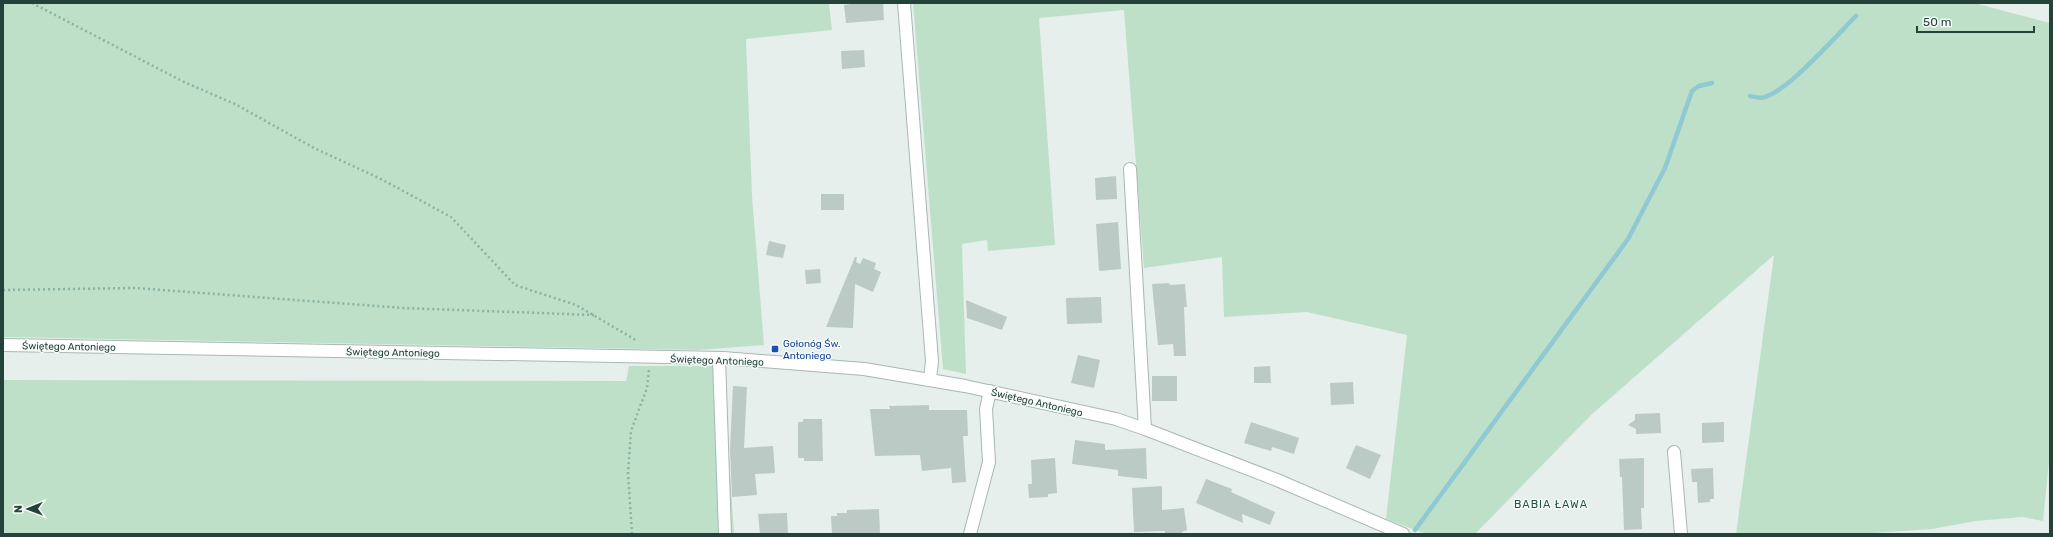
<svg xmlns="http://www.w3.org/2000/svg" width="2053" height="537" viewBox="0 0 2053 537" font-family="Rubik,sans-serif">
	<rect width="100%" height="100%" fill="#e6efeb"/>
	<!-- green -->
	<g fill="#bfe0c8">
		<polygon points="3,3 829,3 832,30 746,39 752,196 764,345 698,350 3,337"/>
		<polygon points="913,3 1974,3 2050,23 2050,452 2043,521 2022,517 1976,521 1932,529 1859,534 1736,534 1774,255 1591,415 1475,534 1426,534 1386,519 1407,335 1307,312 1224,317 1222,257 1144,268 1124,10 1039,18 1055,245 988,251 987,240 962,244 966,374 943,369"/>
		<polygon points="629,366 723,366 734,534 3,534 3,380 626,381"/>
	</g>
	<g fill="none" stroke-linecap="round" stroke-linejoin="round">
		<!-- stream -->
		<g stroke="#8ec9d4" stroke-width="4.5">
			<path d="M1750 96C1755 97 1760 99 1765 97 1789 90 1837 35 1856 16"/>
			<polyline points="1415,530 1628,239 1665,168 1692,91 1699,86 1712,83"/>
		</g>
	</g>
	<!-- building -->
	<g fill="#bbcac4">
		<polygon points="858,3 883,3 884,20 846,23 844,5"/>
		<polygon points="864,50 865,67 842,69 841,51"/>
		<polygon points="1116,176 1117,199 1096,200 1095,178"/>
		<rect x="821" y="194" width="23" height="16"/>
		<polygon points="1118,222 1121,269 1099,271 1096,224"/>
		<polygon points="769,241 786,245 783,258 766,255"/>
		<polygon points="855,257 857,257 856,262 860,264 863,258 876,263 874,269 881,272 873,292 855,284 853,328 826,327"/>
		<polygon points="820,269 821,283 806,284 805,270"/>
		<polygon points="1169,283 1170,285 1185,284 1187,307 1184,307 1186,356 1174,356 1173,344 1158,345 1152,284"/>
		<polygon points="1101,297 1102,323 1067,324 1066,298"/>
		<polygon points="966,300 1007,317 1002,330 967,318"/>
		<polygon points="1078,355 1100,360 1094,388 1071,383"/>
		<polygon points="1270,366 1271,383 1254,383 1254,367"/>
		<rect x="1152" y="376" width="25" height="25"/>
		<polygon points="1353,382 1354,404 1331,405 1330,383"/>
		<polygon points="733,386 747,387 744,448 773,446 775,473 755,474 757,495 732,497 730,449"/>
		<polygon points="929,405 929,410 967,410 968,436 963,436 966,482 952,483 951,468 922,471 920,455 875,456 870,409 890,409 889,406"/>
		<polygon points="1660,413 1661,433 1636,434 1636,429 1628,425 1635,420 1635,414"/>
		<polygon points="803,419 822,419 823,461 804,461 804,458 798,458 798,422 803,422"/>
		<polygon points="1251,422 1299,438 1294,454 1272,447 1271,451 1244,443"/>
		<polygon points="1724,422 1724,442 1702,443 1702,423"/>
		<polygon points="1075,440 1105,444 1105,450 1146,448 1147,479 1118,476 1118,470 1072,464"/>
		<polygon points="1356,445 1381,455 1370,479 1346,468"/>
		<polygon points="1055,458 1057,493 1048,494 1048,497 1029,498 1028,484 1032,484 1031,460"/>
		<polygon points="1644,458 1644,508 1641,508 1642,529 1624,530 1622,477 1620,477 1619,459"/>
		<polygon points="1713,468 1714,499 1710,499 1710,502 1698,503 1697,482 1692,482 1691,469"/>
		<polygon points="1206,479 1232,489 1231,492 1275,512 1270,525 1242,514 1243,523 1196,503"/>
		<polygon points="1162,486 1162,510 1184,508 1187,530 1182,532 1182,534 1165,534 1165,531 1134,532 1132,488"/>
		<polygon points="879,509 880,534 832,534 831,516 837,516 837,513 847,513 847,510"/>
		<polygon points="787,513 788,534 760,534 758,514"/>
	</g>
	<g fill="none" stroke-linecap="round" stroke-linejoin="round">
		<!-- minor casing -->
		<g stroke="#a8b8b2" stroke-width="14">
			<g id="minor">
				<polyline points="904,3 932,361 930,379"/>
				<polyline points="1130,169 1145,429"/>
				<polyline points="3,345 723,358 864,369 965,386 1116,419 1145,429 1277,480 1403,534"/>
				<polyline points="719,358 725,534"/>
				<polyline points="1674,452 1681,534"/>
				<polyline points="970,534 989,462 986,409 990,391"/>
			</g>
		</g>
		<!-- path -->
		<g stroke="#86b3a5" stroke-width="2.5" stroke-dasharray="2 3" stroke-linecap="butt">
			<polyline points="32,3 184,82 235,104 314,148 383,180 451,217 515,285 576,305 634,339 636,343"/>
			<polyline points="3,290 135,288 403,308 594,315"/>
			<polyline points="632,534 628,473 631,431 647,388 649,370"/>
		</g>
		<!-- minor -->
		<use href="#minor" stroke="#fff" stroke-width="12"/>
	</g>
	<!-- markers -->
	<rect fill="#1a4fb4" stroke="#f7fbf9" stroke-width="1.5" x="771" y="345" width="8" height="8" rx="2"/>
	<g text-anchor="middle" stroke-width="3" stroke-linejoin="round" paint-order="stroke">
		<!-- transit labels -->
		<g font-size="10" fill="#164399" stroke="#f7fbf9" text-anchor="start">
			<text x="783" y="347">Gołonóg Św.<tspan x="783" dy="12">Antoniego</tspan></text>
		</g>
		<!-- street labels -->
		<g font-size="10" fill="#24423a" stroke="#f7fbf9">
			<text transform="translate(69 346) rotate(1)" y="4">Świętego Antoniego</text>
			<text transform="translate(393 352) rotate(1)" y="4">Świętego Antoniego</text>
			<text transform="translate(717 360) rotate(2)" y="4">Świętego Antoniego</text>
			<text transform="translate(1037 402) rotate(13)" y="4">Świętego Antoniego</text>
		</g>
		<!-- neighbourhood labels -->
		<g font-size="11" letter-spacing="1" fill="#1f5548" stroke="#f7fbf9">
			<text x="1551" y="508">BABIA ŁAWA</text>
		</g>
	</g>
	<!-- border -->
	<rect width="2053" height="537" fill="none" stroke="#24423a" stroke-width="8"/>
	<!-- north arrow -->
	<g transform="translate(28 509) rotate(269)" stroke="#f7fbf9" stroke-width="3" paint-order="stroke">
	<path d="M0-3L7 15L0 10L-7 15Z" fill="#24423a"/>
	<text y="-6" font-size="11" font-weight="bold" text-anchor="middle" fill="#24423a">N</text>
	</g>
	<!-- scale -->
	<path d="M1917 26v6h117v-6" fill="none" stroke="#24423a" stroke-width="2"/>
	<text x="1923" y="26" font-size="12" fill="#24423a" stroke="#f7fbf9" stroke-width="3" paint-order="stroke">50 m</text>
</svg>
